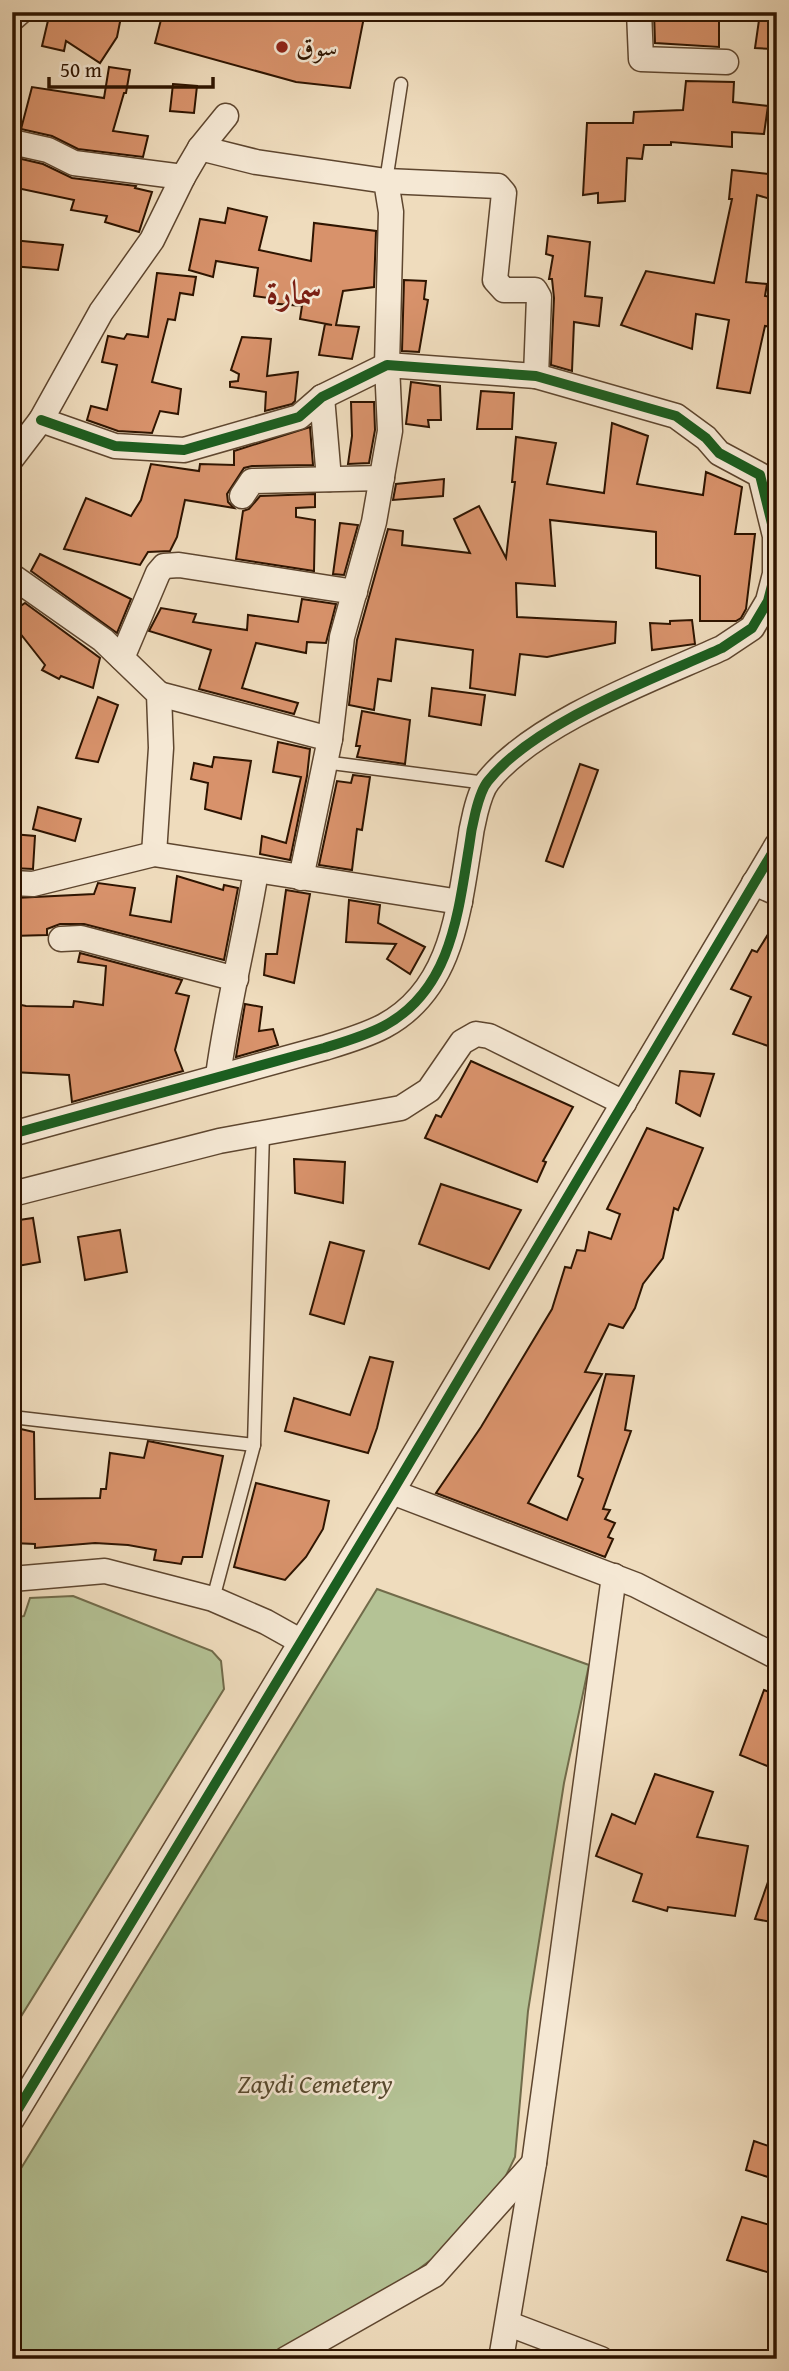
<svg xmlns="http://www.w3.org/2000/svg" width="789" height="2371" viewBox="0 0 789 2371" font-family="'Gentium Book Plus',Amiri,serif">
	<rect width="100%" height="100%" fill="#efdcbd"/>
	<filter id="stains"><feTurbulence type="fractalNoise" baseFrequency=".00286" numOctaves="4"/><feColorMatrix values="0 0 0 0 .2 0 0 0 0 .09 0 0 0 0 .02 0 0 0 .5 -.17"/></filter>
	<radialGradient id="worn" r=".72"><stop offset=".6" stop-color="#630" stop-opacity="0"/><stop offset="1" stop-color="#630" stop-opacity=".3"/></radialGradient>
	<!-- green -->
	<g fill="#b4c295" stroke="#716b4a" stroke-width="2">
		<polygon points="377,1589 589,1665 564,1783 528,2011 515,2157 501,2186 440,2253 390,2291 272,2359 12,2359 12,2183"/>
		<polygon points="73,1596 212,1651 221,1661 224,1689 12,2031 12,1619 24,1616 30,1598"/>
	</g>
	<!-- building -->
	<g fill="#d8926b" stroke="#2e1400" stroke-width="2">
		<polygon points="50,12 122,12 117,37 100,63 66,41 64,51 42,46"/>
		<polygon points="163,12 365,12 350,88 296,82 155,43"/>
		<polygon points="654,12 719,12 719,47 655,43"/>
		<polygon points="759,20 777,22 773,49 755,48"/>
		<polygon points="109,67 130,70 126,93 124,93 113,131 148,136 143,157 78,149 52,136 21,129 32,87 104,98"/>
		<polygon points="686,81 734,82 733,102 768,106 764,134 732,132 732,147 671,142 671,145 644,145 642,159 627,158 625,201 598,203 598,193 583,195 587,123 633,123 634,112 683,110"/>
		<polygon points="173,84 197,86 194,113 170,111"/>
		<polygon points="13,157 43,164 72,178 136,186 135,188 152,192 139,232 105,222 107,216 71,210 74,200 12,187"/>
		<polygon points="732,170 777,175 777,201 757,195 746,282 767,284 765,296 777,298 777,328 765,326 750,393 717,388 729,320 696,314 692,349 621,325 646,271 714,283 732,199 729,199"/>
		<polygon points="228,208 267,217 259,250 311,261 314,223 376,231 374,287 343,291 336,325 359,327 352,359 319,355 325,324 332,325 300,319 302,306 268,303 269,298 254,296 258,268 216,261 213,277 189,270 200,219 225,223"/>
		<polygon points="548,236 590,242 585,296 602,298 599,326 574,322 572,371 551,365 554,298 552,279 549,279 553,256 546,254"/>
		<polygon points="12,240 63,245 58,270 12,266"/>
		<polygon points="157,273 196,277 193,295 180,293 175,320 168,319 152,382 181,389 178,414 160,411 152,433 118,431 87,420 91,406 107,410 117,365 102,362 108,336 124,339 127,334 148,337"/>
		<polygon points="404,280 426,281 424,299 428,300 419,352 402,351"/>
		<polygon points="242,337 271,339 267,376 298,372 295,401 292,404 265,411 266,392 230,387 230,382 238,381 239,374 231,370"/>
		<polygon points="411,382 440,386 441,420 428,420 429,427 406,424"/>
		<polygon points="481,391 514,393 512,429 477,429"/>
		<polygon points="351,402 374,402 375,430 369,463 348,464 352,436"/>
		<polygon points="612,423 648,436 637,484 703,495 706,472 742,487 735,534 755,534 746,609 741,618 736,621 700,621 700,576 656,568 656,532 550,520 555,586 516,583 517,617 616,622 615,643 547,657 520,654 515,695 470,688 473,650 396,639 391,681 378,679 374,710 349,705 357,640 388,529 403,531 402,545 470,553 454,519 479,506 506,558 515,482 512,482 516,437 556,443 547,484 604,493"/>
		<polygon points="310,427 313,465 252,466 244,468 227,494 228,502 234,508 185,500 177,537 170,551 148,552 140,565 64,549 86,498 131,516 141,500 151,464 199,471 200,464 234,465 234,451"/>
		<polygon points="444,479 443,496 393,500 396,484"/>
		<polygon points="315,494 315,507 296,508 296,517 315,520 314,571 236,559 243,511 249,509 260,496"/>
		<polygon points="340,523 358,525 344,575 333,574"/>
		<polygon points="40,554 131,599 117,633 31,571"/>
		<polygon points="302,599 336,604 326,643 307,642 306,653 256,643 242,688 298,703 294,714 199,689 211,650 149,631 161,608 196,614 193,622 247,630 248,615 298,622"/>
		<polygon points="25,603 100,658 93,688 61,676 59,679 42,670 45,665 12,623 12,612"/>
		<polygon points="692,620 695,644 652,650 650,623 670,624 670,621"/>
		<polygon points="432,688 485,695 481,725 429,716"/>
		<polygon points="98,697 118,705 98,762 76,758"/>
		<polygon points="362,711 410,720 405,764 357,757 360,746 356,746"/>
		<polygon points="278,742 310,749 307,776 290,860 260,854 262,836 286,843 301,777 273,772"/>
		<polygon points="214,757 251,761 241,819 205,809 208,783 191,779 194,763 212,767"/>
		<polygon points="580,764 598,770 563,867 546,861"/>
		<polygon points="353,775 370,777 362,830 357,829 352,870 319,865 337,781 351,783"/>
		<polygon points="38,807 81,819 75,841 33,829"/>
		<polygon points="12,834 35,836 33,869 12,868"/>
		<polygon points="177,876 223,890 224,885 238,888 224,960 84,924 60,924 47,929 47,935 12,936 15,898 94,894 98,883 135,888 130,915 171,922"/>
		<polygon points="286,890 310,894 294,983 264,975 266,954 277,954"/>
		<polygon points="349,900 380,905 378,923 425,947 410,974 387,959 396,944 346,942"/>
		<polygon points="777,920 777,1049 733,1034 751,997 731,989 752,950 757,952"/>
		<polygon points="80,953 182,980 176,993 189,996 175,1050 183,1071 72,1102 69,1075 13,1072 15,1036 12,1035 12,1003 26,1006 73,1007 74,1001 103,1005 106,966 78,962"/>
		<polygon points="245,1004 262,1007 259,1031 273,1029 278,1045 236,1057"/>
		<polygon points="471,1061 573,1107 543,1161 546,1162 537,1182 425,1138 436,1115 441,1117"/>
		<polygon points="680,1071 714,1074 700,1116 676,1103"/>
		<polygon points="647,1128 703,1148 678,1210 674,1208 663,1258 643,1284 635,1308 623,1328 609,1324 585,1372 602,1374 528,1503 567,1520 583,1479 578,1476 606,1374 634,1376 625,1430 631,1431 603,1509 610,1510 605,1519 615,1523 608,1537 613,1539 605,1557 436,1493 481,1427 552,1309 565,1267 571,1268 577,1250 585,1251 589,1232 611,1239 620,1214 607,1209"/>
		<polygon points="294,1159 345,1162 343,1203 295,1193"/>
		<polygon points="441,1184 521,1210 489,1269 419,1244"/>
		<polygon points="33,1218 40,1262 12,1267 12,1221"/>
		<polygon points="120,1230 127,1272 85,1280 78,1237"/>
		<polygon points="330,1242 364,1251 344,1324 310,1314"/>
		<polygon points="370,1357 393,1362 377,1428 368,1453 285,1431 294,1398 350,1415"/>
		<polygon points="12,1427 34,1432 35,1499 100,1498 101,1489 106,1489 110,1453 144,1458 148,1441 223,1456 202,1557 183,1557 181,1564 154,1560 156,1550 128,1545 95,1543 35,1548 35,1544 12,1543"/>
		<polygon points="256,1483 329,1501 323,1529 306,1557 285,1580 234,1567"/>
		<polygon points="764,1690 777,1695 777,1770 740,1755"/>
		<polygon points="655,1774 713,1792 697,1837 748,1846 735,1916 668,1907 667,1911 633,1901 642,1874 596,1856 612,1814 635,1824"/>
		<polygon points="774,1865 777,1866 777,1923 755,1919"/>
		<polygon points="754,2141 777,2149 777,2180 746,2170"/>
		<polygon points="742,2217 777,2227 777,2275 727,2260"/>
	</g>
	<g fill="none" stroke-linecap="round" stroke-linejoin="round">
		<!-- service casing -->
		<g stroke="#5e462f" stroke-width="15">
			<g id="service">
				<polyline points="386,181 401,84"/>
				<polyline points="324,762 486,783"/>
				<polyline points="12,1417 254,1445"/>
				<polyline points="213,1599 254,1445 263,1132"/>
			</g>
		</g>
		<!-- minor casing -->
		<g stroke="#5e462f" stroke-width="27">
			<g id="minor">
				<polyline points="639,12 641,59 726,62"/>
				<polyline points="12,19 20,12"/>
				<polyline points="12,142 48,150 74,163 183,177"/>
				<polyline points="200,148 256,162 386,181 391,212 387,365 390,431 374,522 342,637 330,739"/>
				<polyline points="386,181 498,186 504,193 495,280 504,290 535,290 539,297 536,376"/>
				<polyline points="322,397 329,479"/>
				<polyline points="12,458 41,420 101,312 152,240 183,177 200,148 226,116"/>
				<polyline points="242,496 252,481 382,478"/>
				<polyline points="12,576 103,640 159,694 161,748 154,854"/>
				<polyline points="122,658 158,573 164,566 179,565 355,592"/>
				<polyline points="159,694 330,739 301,878"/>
				<polyline points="12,883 33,884 154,854 460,902"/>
				<polyline points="754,883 777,893"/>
				<polyline points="61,939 81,938 236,979"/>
				<path d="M218 1076C227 1007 245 940 256 871"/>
				<path d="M12 1134 324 1048C344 1042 365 1036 384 1026 451 990 458 914 469 847 471 830 478 793 488 781 535 722 653 679 722 648L752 628 768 601 775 574V536L760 475 719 453 706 438 676 416 536 376 387 365 322 397 299 417 184 450 115 446 41 420"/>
				<polyline points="12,1194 219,1141 401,1108 429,1090 462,1042 476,1034 489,1036 624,1103"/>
				<polyline points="392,1492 636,1585 777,1657"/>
				<polyline points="12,1579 105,1571 213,1599 266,1622 300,1641"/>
				<polyline points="12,2119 392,1492 777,845"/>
				<polyline points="509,2324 601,2359"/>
				<polyline points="286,2359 434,2275 534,2163"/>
				<polyline points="501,2359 534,2163 614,1576"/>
			</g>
		</g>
		<!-- service -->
		<use href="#service" stroke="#f5e8d4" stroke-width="12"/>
		<!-- minor -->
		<use href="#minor" stroke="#f5e8d4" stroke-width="24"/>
		<!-- cycleway casing -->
		<g stroke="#f5e8d4" stroke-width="15">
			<g id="cycleway">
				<path d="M12 1134 324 1048C344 1042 365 1036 384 1026 451 990 458 914 469 847 471 830 478 793 488 781 535 722 653 679 722 648L752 628 768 601 775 574V536L760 475 719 453 706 438 676 416 536 376 387 365 322 397 299 417 184 450 115 446 41 420"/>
				<polyline points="12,2119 392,1492 777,845"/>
			</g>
		</g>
		<!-- cycleway -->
		<use href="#cycleway" stroke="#1b5e20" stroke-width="10"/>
	</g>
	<!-- markers -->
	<circle fill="#8f2418" stroke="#f5e8d4" stroke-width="2.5" cx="282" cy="47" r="7"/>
	<g text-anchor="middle" stroke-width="5" stroke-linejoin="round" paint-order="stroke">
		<!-- poi labels -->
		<g font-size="26" fill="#2e1400" stroke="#f5e8d4" text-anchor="start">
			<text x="296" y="56">سوق</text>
		</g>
		<!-- park labels -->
		<g font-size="26" font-style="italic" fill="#56482d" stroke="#f5e8d4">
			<text x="315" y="2093">Zaydi Cemetery</text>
		</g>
		<!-- district labels -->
		<g font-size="33" font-weight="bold" fill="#7a1f14" stroke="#f5e8d4">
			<text x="294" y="304">سمارة</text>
		</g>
	</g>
	<!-- margin -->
	<rect width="789" height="2371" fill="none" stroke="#efdcbd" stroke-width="42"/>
	<rect x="14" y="14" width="761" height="2343" fill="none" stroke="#2e1400" stroke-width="3.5"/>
	<rect x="21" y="21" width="747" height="2329" fill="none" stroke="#2e1400" stroke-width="2"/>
	<!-- scale -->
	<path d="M49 77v10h164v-10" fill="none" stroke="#2e1400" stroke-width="3.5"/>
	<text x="60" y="77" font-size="21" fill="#2e1400" stroke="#f5e8d4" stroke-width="5" paint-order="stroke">50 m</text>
	<rect width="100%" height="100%" filter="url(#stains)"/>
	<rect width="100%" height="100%" fill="url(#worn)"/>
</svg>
